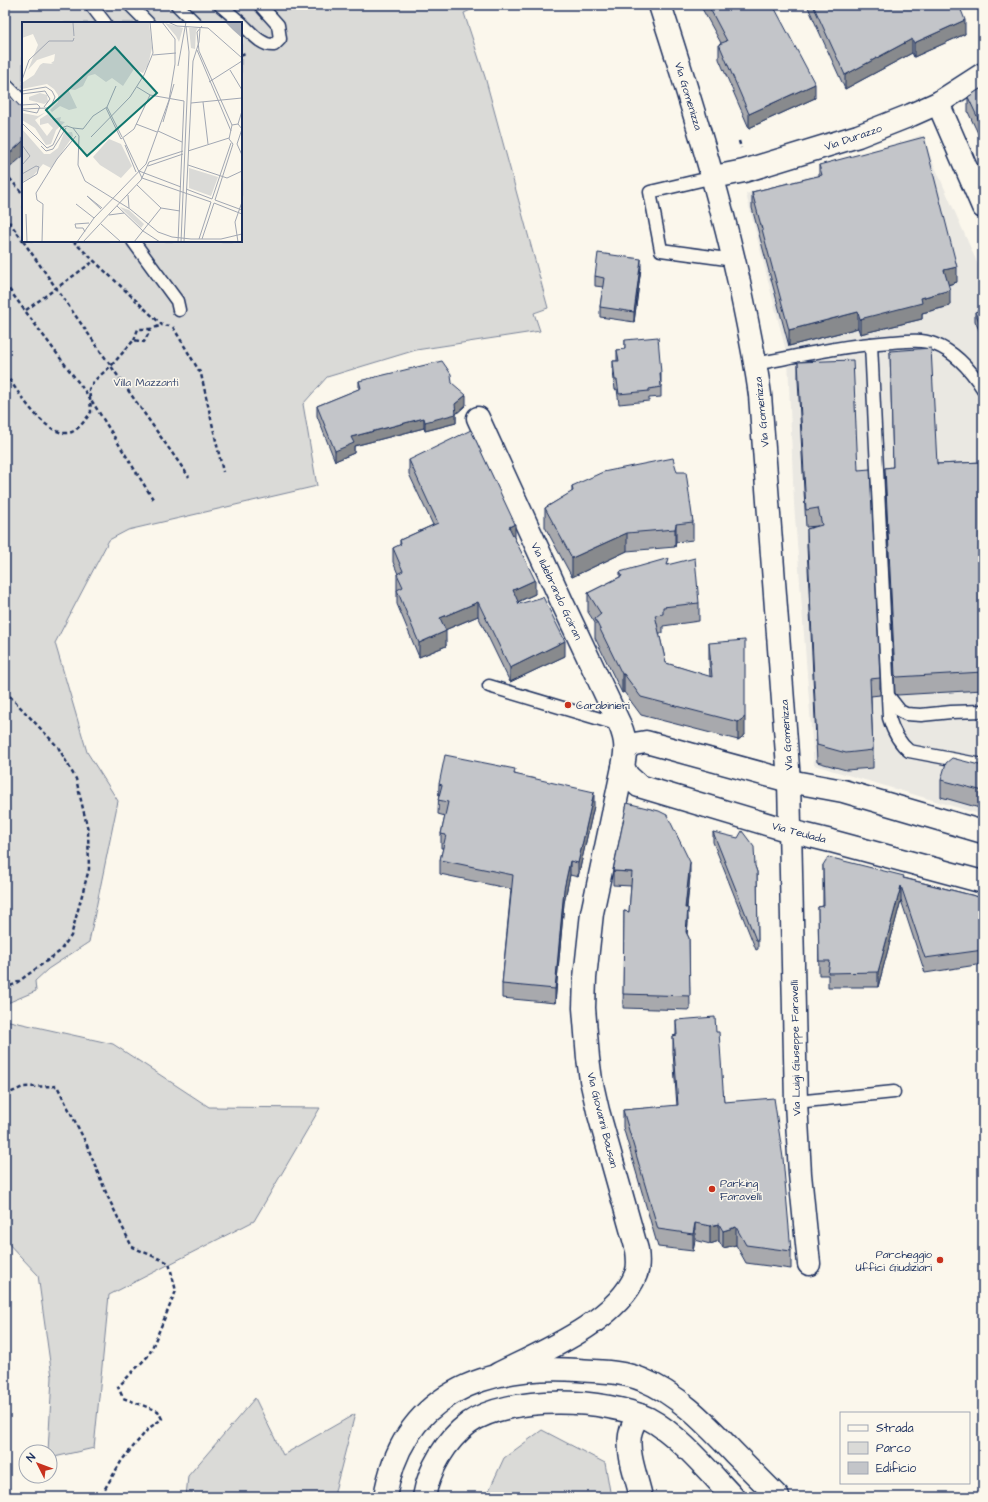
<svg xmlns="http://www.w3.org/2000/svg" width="988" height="1502" viewBox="0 0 988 1502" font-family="'Architects Daughter',sans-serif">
	<rect width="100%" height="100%" fill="#fbf7ec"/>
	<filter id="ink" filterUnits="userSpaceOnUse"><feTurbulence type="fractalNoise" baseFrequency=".025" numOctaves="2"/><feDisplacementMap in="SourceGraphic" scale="8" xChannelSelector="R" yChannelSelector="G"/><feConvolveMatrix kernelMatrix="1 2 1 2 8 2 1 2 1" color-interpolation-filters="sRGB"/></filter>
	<g filter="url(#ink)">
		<!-- built -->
		<polygon fill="#eae8e2" points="921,135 983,276 983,815 814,765 794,504 788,359 746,194 850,165"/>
		<!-- green -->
		<g fill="#dadad7" stroke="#7a849a" fill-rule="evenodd">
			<path d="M5 5H482L464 13 485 77 548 308 534 313 540 331 416 350 327 377 303 404 317 486 128 530 109 540 55 643 87 752 118 801 89 942 48 969 35 981 36 991 5 1004ZM23 23H241V241H23Z"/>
			<polygon points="5,1020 113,1044 209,1107 320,1108 254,1221 109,1295 94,1448 50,1458 50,1452 48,1452 52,1377 38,1275 5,1240"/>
			<polygon points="255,1398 283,1455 355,1414 335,1491 336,1497 186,1497 188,1476"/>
			<polygon points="542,1430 605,1463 611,1497 486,1497 504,1458"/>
		</g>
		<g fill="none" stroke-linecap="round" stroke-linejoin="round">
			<!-- lane casing -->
			<g stroke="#1b2f5e" stroke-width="15">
				<g id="lane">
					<polyline points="91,5 105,23"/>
					<polyline points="130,5 148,23"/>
					<polyline points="177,5 195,23"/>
					<polyline points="220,5 241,23"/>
					<path d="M241 23C251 32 261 46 274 45L280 39 278 25 260 5"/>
					<polyline points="5,84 23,102"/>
					<polyline points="714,177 650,192 661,250 734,260"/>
					<polyline points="133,241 177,301 179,310"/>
					<path d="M871 344 889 718C893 731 898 742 909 751L983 765"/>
					<path d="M756 364C801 355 846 345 892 342 906 341 921 339 934 344 956 352 971 370 983 389"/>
					<polyline points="489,686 620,725"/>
					<polyline points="889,697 900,711 906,714 921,715 951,712 983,711"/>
					<polyline points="796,1102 894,1092"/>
				</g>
			</g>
			<!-- street casing -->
			<g stroke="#1b2f5e" stroke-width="25">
				<g id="street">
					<path d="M660 5C690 97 718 188 739 282 747 320 755 357 760 395L789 781 796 1102 800 1174 809 1264"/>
					<polyline points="938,103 983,207"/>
					<polyline points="714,177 744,171 858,136 911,115 938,103 983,74"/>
					<path d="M478 418 562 602 620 725C627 742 626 750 623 767L592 913 585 978 584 1008 588 1058 591 1080 598 1111 637 1250C638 1258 639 1267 636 1274 618 1321 540 1353 498 1374"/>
					<polyline points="626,749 634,744 646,742 789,781 843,791 983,832"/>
					<polyline points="623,767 628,776 639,786 790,831 831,841 983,882"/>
					<path d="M639 1415C635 1421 631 1428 630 1435 627 1455 637 1478 641 1497"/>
				</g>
			</g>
			<!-- secondary casing -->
			<g stroke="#1b2f5e" stroke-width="25">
				<g id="secondary">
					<path d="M385 1497C402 1395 484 1364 578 1370 600 1372 623 1371 643 1380 680 1395 708 1426 735 1454 749 1468 764 1483 778 1497"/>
					<path d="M424 1497C429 1469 446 1440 469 1423 509 1395 606 1398 649 1419 678 1434 710 1473 733 1497"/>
				</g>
			</g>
			<!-- path -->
			<g stroke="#1b2f5e" stroke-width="2.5" stroke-dasharray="4 3" stroke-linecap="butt">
				<polyline points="241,55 247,52"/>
				<polyline points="739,141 741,148"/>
				<polyline points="5,173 23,194"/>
				<polyline points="5,216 23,241"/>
				<polyline points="23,241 189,477"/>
				<polyline points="73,241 162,325 169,326"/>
				<path d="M5 284 90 398 91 412C86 419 80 428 72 432 47 441 17 390 5 373"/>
				<polyline points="26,310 94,261"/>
				<polyline points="173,327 201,374 223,472"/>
				<polyline points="134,340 138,329 151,329"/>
				<polyline points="153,499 90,398 89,389 95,380 111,366 134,340 144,342 151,329 162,325"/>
				<polyline points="5,691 58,747 76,779 88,830 89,869 71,936 59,952 15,984 5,988"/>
				<polyline points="5,1095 23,1087 57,1086 86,1143 107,1195 132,1247 169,1263 176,1291 149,1355 118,1387 123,1398 158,1411 162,1419 149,1428 122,1460 100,1497"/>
			</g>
			<!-- lane -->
			<use href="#lane" stroke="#fbf7ec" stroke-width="12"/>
			<!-- street -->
			<use href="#street" stroke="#fbf7ec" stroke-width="22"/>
			<!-- secondary -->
			<use href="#secondary" stroke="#fbf7ec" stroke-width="22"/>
		</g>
		<!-- wall -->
		<g fill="#a8a9ad" stroke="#1b2f5e">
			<polygon points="700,5 773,5 815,98 749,128 719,59 719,44 721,43"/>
			<polygon points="807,5 959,5 965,34 914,57 912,53 845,89"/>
			<polygon points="983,87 983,144 968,112 968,97"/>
			<polygon points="5,90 23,110 7,170 5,168"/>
			<polygon points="819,165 957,282 948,285 950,306 922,313 922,319 860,334 858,328 789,346 752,208 752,192 819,176"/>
			<polygon points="641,268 634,322 600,317 600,307 603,287 595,286 595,276"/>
			<polygon points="983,309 983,348 983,339 975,321 975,312"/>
			<polygon points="625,340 661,383 661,397 649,398 649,401 619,404 617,389 615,390 613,371 613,361 617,361 617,350 625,349"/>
			<polygon points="890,351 937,464 983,462 983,690 897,695 895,693 885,485 885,468 893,467"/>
			<polygon points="798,362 858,470 880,678 880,695 871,696 873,750 873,768 846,770 817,762 807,546 807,529 818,526 806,527 798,380"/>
			<polygon points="359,381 466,405 456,414 456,423 425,431 424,428 354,446 354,453 335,461 317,416 317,406 359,389"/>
			<polygon points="409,460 515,538 515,539 535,594 518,602 519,604 565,656 510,682 478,616 445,630 446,646 419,657 397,604 397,574 398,574 393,562 393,548 400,545 400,540 433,525 409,474"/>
			<polygon points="677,472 693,522 693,540 676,542 675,547 627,551 572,577 545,527 545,508 572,492 572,486"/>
			<polygon points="669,565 699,603 699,621 663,626 663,633 659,633 666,663 710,677 709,661 709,643 745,735 738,740 641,715 624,692 622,693 595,638 595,623 588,612 588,593 620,577 620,572"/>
			<polygon points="983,766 983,809 941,797 941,780"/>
			<polygon points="515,774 594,806 578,877 570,875 564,903 555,1003 502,998 502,984 511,889 440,874 440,860 443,848 441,848 441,834 445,816 438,814 439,784"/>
			<polygon points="713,832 755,866 757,872 758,949 756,950 713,842"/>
			<polygon points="823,865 904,878 983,898 983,964 925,973 901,900 878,987 828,987 828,975 819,975 818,907 823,906"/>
			<polygon points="613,871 690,876 687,908 688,922 687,934 689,938 690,1010 623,1008 624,911 629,912 631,886 613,885"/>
			<polygon points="676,1020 716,1032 724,1102 791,1251 791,1269 746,1263 736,1245 723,1248 719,1241 710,1244 695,1240 693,1251 658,1247 623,1127 623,1110 677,1106 673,1053 673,1036 676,1035"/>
		</g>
		<!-- shaded-wall -->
		<g fill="#888a8d" stroke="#1b2f5e">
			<polygon points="965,20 965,34 914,57 914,43"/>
			<polygon points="912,39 912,53 845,89 845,75"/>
			<polygon points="815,84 815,98 749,128 749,114"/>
			<polygon points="23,141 23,156 7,170 7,156"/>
			<polygon points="641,259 641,268 634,322 634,312"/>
			<polygon points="957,267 957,282 944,286 944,270"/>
			<polygon points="950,290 950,306 922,313 922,319 860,334 860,319 921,298"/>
			<polygon points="858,312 858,328 789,346 789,330"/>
			<rect x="660" y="373" width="1" height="10"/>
			<polygon points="466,395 466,405 456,414 456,423 425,431 425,422 455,404"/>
			<polygon points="424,418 424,428 354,446 354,453 335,461 335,451 351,437"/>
			<polygon points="515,524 515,538 509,541 509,527"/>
			<polygon points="676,524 676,542 675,547 675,529"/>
			<polygon points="627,533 627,551 572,577 572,558"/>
			<polygon points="535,580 535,594 513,604 513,590"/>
			<polygon points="478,602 478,616 440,632 440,618"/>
			<polygon points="446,631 446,646 419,657 419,643"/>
			<polygon points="565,641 565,656 510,682 510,668"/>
			<polygon points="622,674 624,674 624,692 622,693"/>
			<polygon points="745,717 745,735 738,740 738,722"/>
			<polygon points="594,792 594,806 578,877 578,863"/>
			<polygon points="570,861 570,875 564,903 555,1003 555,989 564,889"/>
			<polygon points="690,862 690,876 685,922 685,908"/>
			<polygon points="901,886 901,900 878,987 878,972"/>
			<polygon points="688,908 688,922 686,946 686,932"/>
			<polygon points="695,1223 695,1240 693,1251 693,1234"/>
			<polygon points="719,1224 719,1241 710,1244 710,1226"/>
			<polygon points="736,1227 736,1245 723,1248 723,1231"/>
		</g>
		<!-- building -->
		<g fill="#c3c5c9" stroke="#1b2f5e">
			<polygon points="708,5 773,5 815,84 749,114 719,44 727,41"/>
			<polygon points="813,5 959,5 965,20 914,43 912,39 845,75"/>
			<polygon points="983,87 983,129 968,97"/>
			<polygon points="5,90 23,110 23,141 7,156 5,154"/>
			<polygon points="924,137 957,267 944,270 950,290 921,298 922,303 860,319 858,312 789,330 752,192 822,175 819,165"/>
			<polygon points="598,253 641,259 634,312 600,307 604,278 595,276"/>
			<polygon points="983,309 983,331 975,312"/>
			<polygon points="658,337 661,373 660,373 661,387 649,389 649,391 619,394 617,380 615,380 613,361 619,361 617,350 625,349 625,340"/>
			<polygon points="931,348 937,464 983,462 983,672 897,677 895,675 885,468 893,467 890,351"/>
			<polygon points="853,360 858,470 870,469 880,678 870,679 873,750 846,753 817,745 807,529 822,525 818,508 806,510 798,362"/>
			<polygon points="442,361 451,374 452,383 466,395 455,404 456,414 425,422 424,418 351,437 354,443 335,451 317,406 361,388 359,381"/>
			<polygon points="471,430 515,524 509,527 535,580 513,590 519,604 543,597 565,641 510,668 478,602 440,618 446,631 419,643 397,590 403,587 397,574 403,571 393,548 401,544 400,540 438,523 409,460"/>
			<polygon points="673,458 677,472 686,472 693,522 676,524 675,529 627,533 572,558 545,508 573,491 572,486 603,472"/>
			<polygon points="669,558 667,565 695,558 699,603 663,607 663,614 655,615 666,663 712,677 709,643 745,640 745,717 738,722 641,697 624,674 622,674 595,619 601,614 588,593 622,576 620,572"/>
			<polygon points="445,755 515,769 514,774 594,792 578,863 570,861 564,889 555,989 502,984 513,875 440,860 446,835 441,834 448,802 438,800 442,785 439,784"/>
			<polygon points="952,758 983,766 983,791 941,780 946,763"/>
			<polygon points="627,803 659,811 667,815 690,862 685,908 688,908 686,932 689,938 690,996 623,994 624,911 629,912 632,872 613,871"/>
			<polygon points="742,831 754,847 755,866 757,872 758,940 756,940 713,832 738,838"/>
			<polygon points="828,857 904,876 903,878 983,898 983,950 925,958 901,886 878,972 828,973 830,961 819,961 818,907 824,906 823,865"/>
			<polygon points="715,1017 716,1032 719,1032 724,1102 774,1098 783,1158 791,1251 746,1245 736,1227 723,1231 719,1224 710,1226 695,1223 693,1234 658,1229 623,1110 678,1105 673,1036 677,1035 676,1020"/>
		</g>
	</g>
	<!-- markers -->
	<g fill="#c8321e" stroke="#fbf7ec" stroke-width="1.5">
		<circle cx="568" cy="705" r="4"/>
		<circle cx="712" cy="1189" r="4"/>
		<circle cx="940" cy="1260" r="4"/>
	</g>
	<g text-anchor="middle" stroke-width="3" stroke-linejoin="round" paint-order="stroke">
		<!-- street labels -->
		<g font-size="11" fill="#1b2f5e" stroke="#fbf7ec">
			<text transform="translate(689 96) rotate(73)" y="4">Via Gomenizza</text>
			<text transform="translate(853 137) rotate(-19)" y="4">Via Durazzo</text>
			<text transform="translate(761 412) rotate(-96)" y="4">Via Gomenizza</text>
			<text transform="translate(557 591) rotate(65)" y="4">Via Ildebrando Goiran</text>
			<text transform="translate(786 735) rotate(-94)" y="4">Via Gomenizza</text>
			<text transform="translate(799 832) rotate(15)" y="4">Via Teulada</text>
			<text transform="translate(795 1048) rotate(-91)" y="4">Via Luigi Giuseppe Faravelli</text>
			<text transform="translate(603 1120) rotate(76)" y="4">Via Giovanni Bausan</text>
		</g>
		<!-- park labels -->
		<g font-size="11" fill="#415176" stroke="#fbf7ec">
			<text x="146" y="386">Villa Mazzanti</text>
		</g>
		<!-- poi labels -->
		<g font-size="11" fill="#1b2f5e" stroke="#fbf7ec" text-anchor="start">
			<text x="576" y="709">Carabinieri</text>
			<text x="720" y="1187">Parking<tspan x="720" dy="13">Faravelli</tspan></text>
			<text x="932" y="1258" text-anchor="end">Parcheggio<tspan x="932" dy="13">Uffici Giudiziari</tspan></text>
		</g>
	</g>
	<!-- overview -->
	<g transform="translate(22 22)">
		<rect width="220" height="220" fill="#fbf7ec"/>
		<path d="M0 0H127L130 26 126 43 121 51 112 47 101 64 90 56 84 60 73 52 66 54 61 64 53 68 46 67 55 86 47 88 38 84 30 90 28 88 36 80V73L32 67 25 62 0 67V61L12 53 18 43 21 41 31 42 29 41 32 39 33 32 15 38 6 48 16 23 11 12 0 16ZM143 1 161 6 157 20 154 14ZM167 6H176L174 9 173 27 169 26ZM18 71 25 73 26 80 22 82 7 78V75ZM24 90 13 98 25 114 31 106 26 101 18 103V97L26 92 30 97 39 95 38 99 43 100 34 108 29 122 24 123 13 106 0 98V91L16 94ZM0 107 22 132H28L36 126 42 111 50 110 51 114 29 146 21 142 11 154 0 160ZM87 117 99 122 110 144 99 156 78 143 71 135ZM167 146 196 155 189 174 167 166ZM98 185 107 188 122 202 119 206Z" fill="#dadad7"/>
		<path d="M203 0H220V16L211 8Z" fill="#afb3bb"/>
		<path fill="none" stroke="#a1a7b3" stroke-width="1" d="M146 0 155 4 186 6 220 36M51 1 52 14M180 4 175 10 177 29 210 103M175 28 209 109M131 33 154 31M156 44 164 0M208 48 220 68M0 58 7 38 27 19H51L52 16M187 60 220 39M115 65 128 73 162 79M0 69 24 65 30 69 33 75 30 82 25 86 0 87M0 72 23 69 28 77 22 85M181 80 186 122M169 81 220 76M0 83 15 82 18 85 15 91 0 88M85 85 100 115M84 86 99 117M141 100 152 62M0 101 25 126 31 123 39 106 45 104 51 106 57 114 56 143 63 159 108 187 136 210 150 215 169 217H199L220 212M114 102 135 110M216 102 220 89M210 103 216 102 220 107 215 122M210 103 207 117 211 122M51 106 61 107 71 94 85 85 94 64M136 109 160 120M69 115 108 75 122 53 131 31 128 0M101 116 120 156 189 180 177 217M99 117 112 107 128 73M215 122 220 133M0 123 8 134 0 143M103 123 114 150M19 124 24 129 31 127 44 106M166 129 207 116M127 140 161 129M166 143 205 156 220 149M126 144 161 132M117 149 159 165M0 152 14 144 17 145 15 152 0 161M115 163 139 186 158 189M164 167 190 177 209 121M106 173 107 186M193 178 211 122M193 178 220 188M54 182 72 196M95 184 121 209 138 220M79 187 65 174 80 186M4 192 5 220M87 193 102 191M79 202 99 220M63 210 61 206H54L53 202 67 201M180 217 192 181 220 192M20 220 21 182 15 178 14 171 35 137 54 114M55 220 72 196 124 142 147 78 153 42V17L140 0M61 220 119 158 127 140M112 220 139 186M156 220 162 79M159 220 167 30 164 4M162 220 171 39 177 20 178 7M216 220 213 200 220 180"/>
		<path fill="#0f766e" fill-opacity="0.15" stroke="#0f766e" stroke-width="2" d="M93 25 135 71 65 134 24 88Z"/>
		<rect width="220" height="220" fill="none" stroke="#1b2f5e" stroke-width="2"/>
	</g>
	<!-- margin -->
	<rect width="988" height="1502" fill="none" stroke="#fbf7ec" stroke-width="20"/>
	<rect x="10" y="10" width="968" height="1482" fill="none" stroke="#1b2f5e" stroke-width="1.5" filter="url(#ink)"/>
	<!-- legend -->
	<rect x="840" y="1412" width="130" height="72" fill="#fbf7ec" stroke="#a1a7b3"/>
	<rect x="848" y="1425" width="20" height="6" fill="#fbf7ec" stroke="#a1a7b3"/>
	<text x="876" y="1432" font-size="12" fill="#1b2f5e">Strada</text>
	<rect x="848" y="1442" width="20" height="12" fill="#dadad7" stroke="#a1a7b3"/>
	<text x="876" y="1452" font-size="12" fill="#1b2f5e">Parco</text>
	<rect x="848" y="1462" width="20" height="12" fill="#c3c5c9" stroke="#a1a7b3"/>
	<text x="876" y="1472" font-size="12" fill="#1b2f5e">Edificio</text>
	<!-- north arrow -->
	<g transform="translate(38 1464) rotate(312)"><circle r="19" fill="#fbf7ec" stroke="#a1a7b3"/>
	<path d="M0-3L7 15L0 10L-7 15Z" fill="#c8321e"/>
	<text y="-6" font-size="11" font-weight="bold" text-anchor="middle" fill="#1b2f5e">N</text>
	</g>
</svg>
